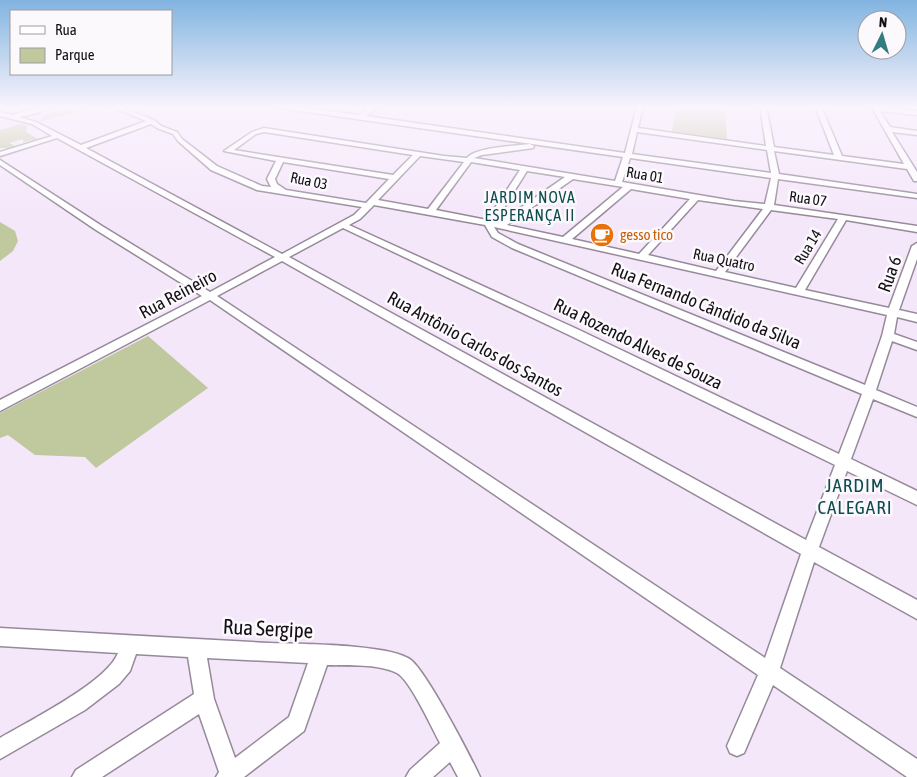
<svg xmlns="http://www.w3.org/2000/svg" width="917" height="777" viewBox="0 0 917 777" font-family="'Asap Condensed',sans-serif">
	<rect width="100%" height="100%" fill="#f5e7fa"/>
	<!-- green -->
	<g fill="#c0c89e">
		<polygon points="73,106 90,106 75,113 38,122 47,114"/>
		<polygon points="675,106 725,106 727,139 672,131"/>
		<polygon points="24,123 22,124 27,126 26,132 38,139 23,142 23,139 9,143 14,145 12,148 0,148 0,130"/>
		<polygon points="0,222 15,231 18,241 13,251 0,261"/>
		<polygon points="148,336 208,388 96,468 85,457 35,455 8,435 0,438 0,413"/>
	</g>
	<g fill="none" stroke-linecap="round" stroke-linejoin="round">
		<!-- minor casing -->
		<g stroke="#968a9a" stroke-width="3">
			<g id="minor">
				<path d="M45 106H53L37 113 19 117 36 122 81 145 146 121 110 106H118L154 120 161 126 177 132 182 139 217 166 262 186 271 187 267 179 276 161 224 151 252 132 264 128 444 156 467 158C475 147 516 146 530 144L534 146 533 148 482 155 474 158 615 181 623 157 279 108 276 106H290L359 115 372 106H379L366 116 625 153 637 106H643L638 128 766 146 760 106H766L774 147 834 155 815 106H821L842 156 904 164 871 106 917 111V115L880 111 890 127 917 131V135L892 132 917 172V181H914L907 169 774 151 779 174 917 194V198L778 179 774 205 917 226V232L846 220 805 290 889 308 912 246 917 243V259L899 310 917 314V322L897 317 894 334 917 342V350L892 341 876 390 917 407V417L873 399 851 459 917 491V505L847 471 819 547 917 600V619L814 562 780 668 917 759V777H907L773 685 744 753 737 756 730 753 727 746 758 675 210 300 0 411V400L202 296 96 230 0 165V160L102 226 210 292 275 257 57 138 0 156V152L52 136 32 124 0 116V112L12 115ZM151 124 157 128 173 134 178 141 211 170 257 190 362 207 354 215 282 254 86 148ZM264 132 413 155 393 175 234 150 256 134ZM637 132 767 150 771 173 632 154ZM420 156 464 162 428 209 378 200ZM630 158 771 178 765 204 734 201 622 182ZM283 162 389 179 366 203 286 190 277 184 275 179ZM471 162 520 170 487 220 436 210ZM527 171 565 177 498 223 495 222ZM573 179 623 187 563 237 507 225ZM631 189 690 199 639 254 572 239ZM698 200 763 209 716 271 648 255ZM374 205 485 225 492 237 512 248 862 394 839 454 577 329 349 225 360 219ZM771 210 838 219 796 288 725 272ZM494 227 887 315 882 336 865 385 518 244 498 233ZM343 228 569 335 835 465 806 540 289 257ZM282 261 801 554 765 658 217 296Z"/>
				<path d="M0 628C90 633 179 638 269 643 297 644 391 644 411 660 427 673 470 755 480 777H458L450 762 433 777H406L410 770 440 743C432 728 410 680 397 673 376 663 349 666 327 665L304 731 244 777H216L219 772 199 714 102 777H72L76 770 194 694 188 657 136 654 130 671 119 684 85 710 0 759V738C29 721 107 682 118 653L0 646ZM207 658 308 663 289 717 235 758 214 699Z"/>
			</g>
		</g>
		<!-- minor -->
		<use href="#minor" fill="#fff" fill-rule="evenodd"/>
	</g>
	<!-- sky -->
	<linearGradient id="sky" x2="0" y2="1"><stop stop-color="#81b4e0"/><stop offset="0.5" stop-color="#faf4fd"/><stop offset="1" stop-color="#faf4fd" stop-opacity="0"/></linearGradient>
	<rect width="917" height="214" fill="url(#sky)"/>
	<!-- icons -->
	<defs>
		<g id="cafe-disc" transform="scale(1.25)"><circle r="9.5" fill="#e8710a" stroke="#fcf9fd"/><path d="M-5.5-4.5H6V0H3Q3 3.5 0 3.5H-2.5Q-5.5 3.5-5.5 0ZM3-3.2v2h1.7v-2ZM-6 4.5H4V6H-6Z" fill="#fff"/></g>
	</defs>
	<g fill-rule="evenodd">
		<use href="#cafe-disc" x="602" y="235"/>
	</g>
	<g text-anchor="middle" stroke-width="5" stroke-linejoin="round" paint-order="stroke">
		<!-- far-street labels -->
		<g font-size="15" fill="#130f15" stroke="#fcf9fd">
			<text transform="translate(645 175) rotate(10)" y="5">Rua 01</text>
			<text transform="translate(309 181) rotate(12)" y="5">Rua 03</text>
			<text transform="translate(808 199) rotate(8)" y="5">Rua 07</text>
			<text transform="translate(808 247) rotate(-59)" y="5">Rua 14</text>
			<text transform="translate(724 260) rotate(12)" y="5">Rua Quatro</text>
		</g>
		<!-- far-food labels -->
		<g font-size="15" fill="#c56008" stroke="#fcf9fd" text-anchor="start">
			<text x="620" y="240">gesso tico</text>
		</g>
		<!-- far-neighbourhood labels -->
		<g font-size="16" letter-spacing="1" fill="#0c4c4e" stroke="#fcf9fd">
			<text x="530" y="203">JARDIM NOVA<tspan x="530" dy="18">ESPERANÇA II</tspan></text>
		</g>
		<!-- street labels -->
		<g font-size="18" fill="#130f15" stroke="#fcf9fd">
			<text transform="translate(890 274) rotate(-70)" y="6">Rua 6</text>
			<text transform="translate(178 294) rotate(-28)" y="6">Rua Reineiro</text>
			<text transform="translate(706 306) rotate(22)" y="6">Rua Fernando Cândido da Silva</text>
			<text transform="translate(475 344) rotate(29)" y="6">Rua Antônio Carlos dos Santos</text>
			<text transform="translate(638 344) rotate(26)" y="6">Rua Rozendo Alves de Souza</text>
		</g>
		<!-- neighbourhood labels -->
		<g font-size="19" letter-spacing="1" fill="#0c4c4e" stroke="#fcf9fd">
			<text x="855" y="492">JARDIM<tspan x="855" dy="22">CALEGARI</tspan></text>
		</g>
		<!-- near-street labels -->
		<g font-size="21" fill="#130f15" stroke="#fcf9fd">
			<text transform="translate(268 629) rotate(3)" y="7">Rua Sergipe</text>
		</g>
	</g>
	<!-- legend -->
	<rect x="10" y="10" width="162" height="65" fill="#fcf9fd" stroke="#9f9ba0"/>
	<rect x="20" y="26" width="25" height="8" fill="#ffffff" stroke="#9f9ba0"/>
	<text x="55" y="35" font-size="15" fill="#130f15">Rua</text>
	<rect x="20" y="48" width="25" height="15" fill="#c0c89e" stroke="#9f9ba0"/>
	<text x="55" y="60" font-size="15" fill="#130f15">Parque</text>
	<!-- north arrow -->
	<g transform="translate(882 35) rotate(5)"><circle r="24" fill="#fcf9fd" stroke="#9f9ba0"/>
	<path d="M0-4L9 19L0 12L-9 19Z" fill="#337c7f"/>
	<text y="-8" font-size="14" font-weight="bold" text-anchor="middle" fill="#130f15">N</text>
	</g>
</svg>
